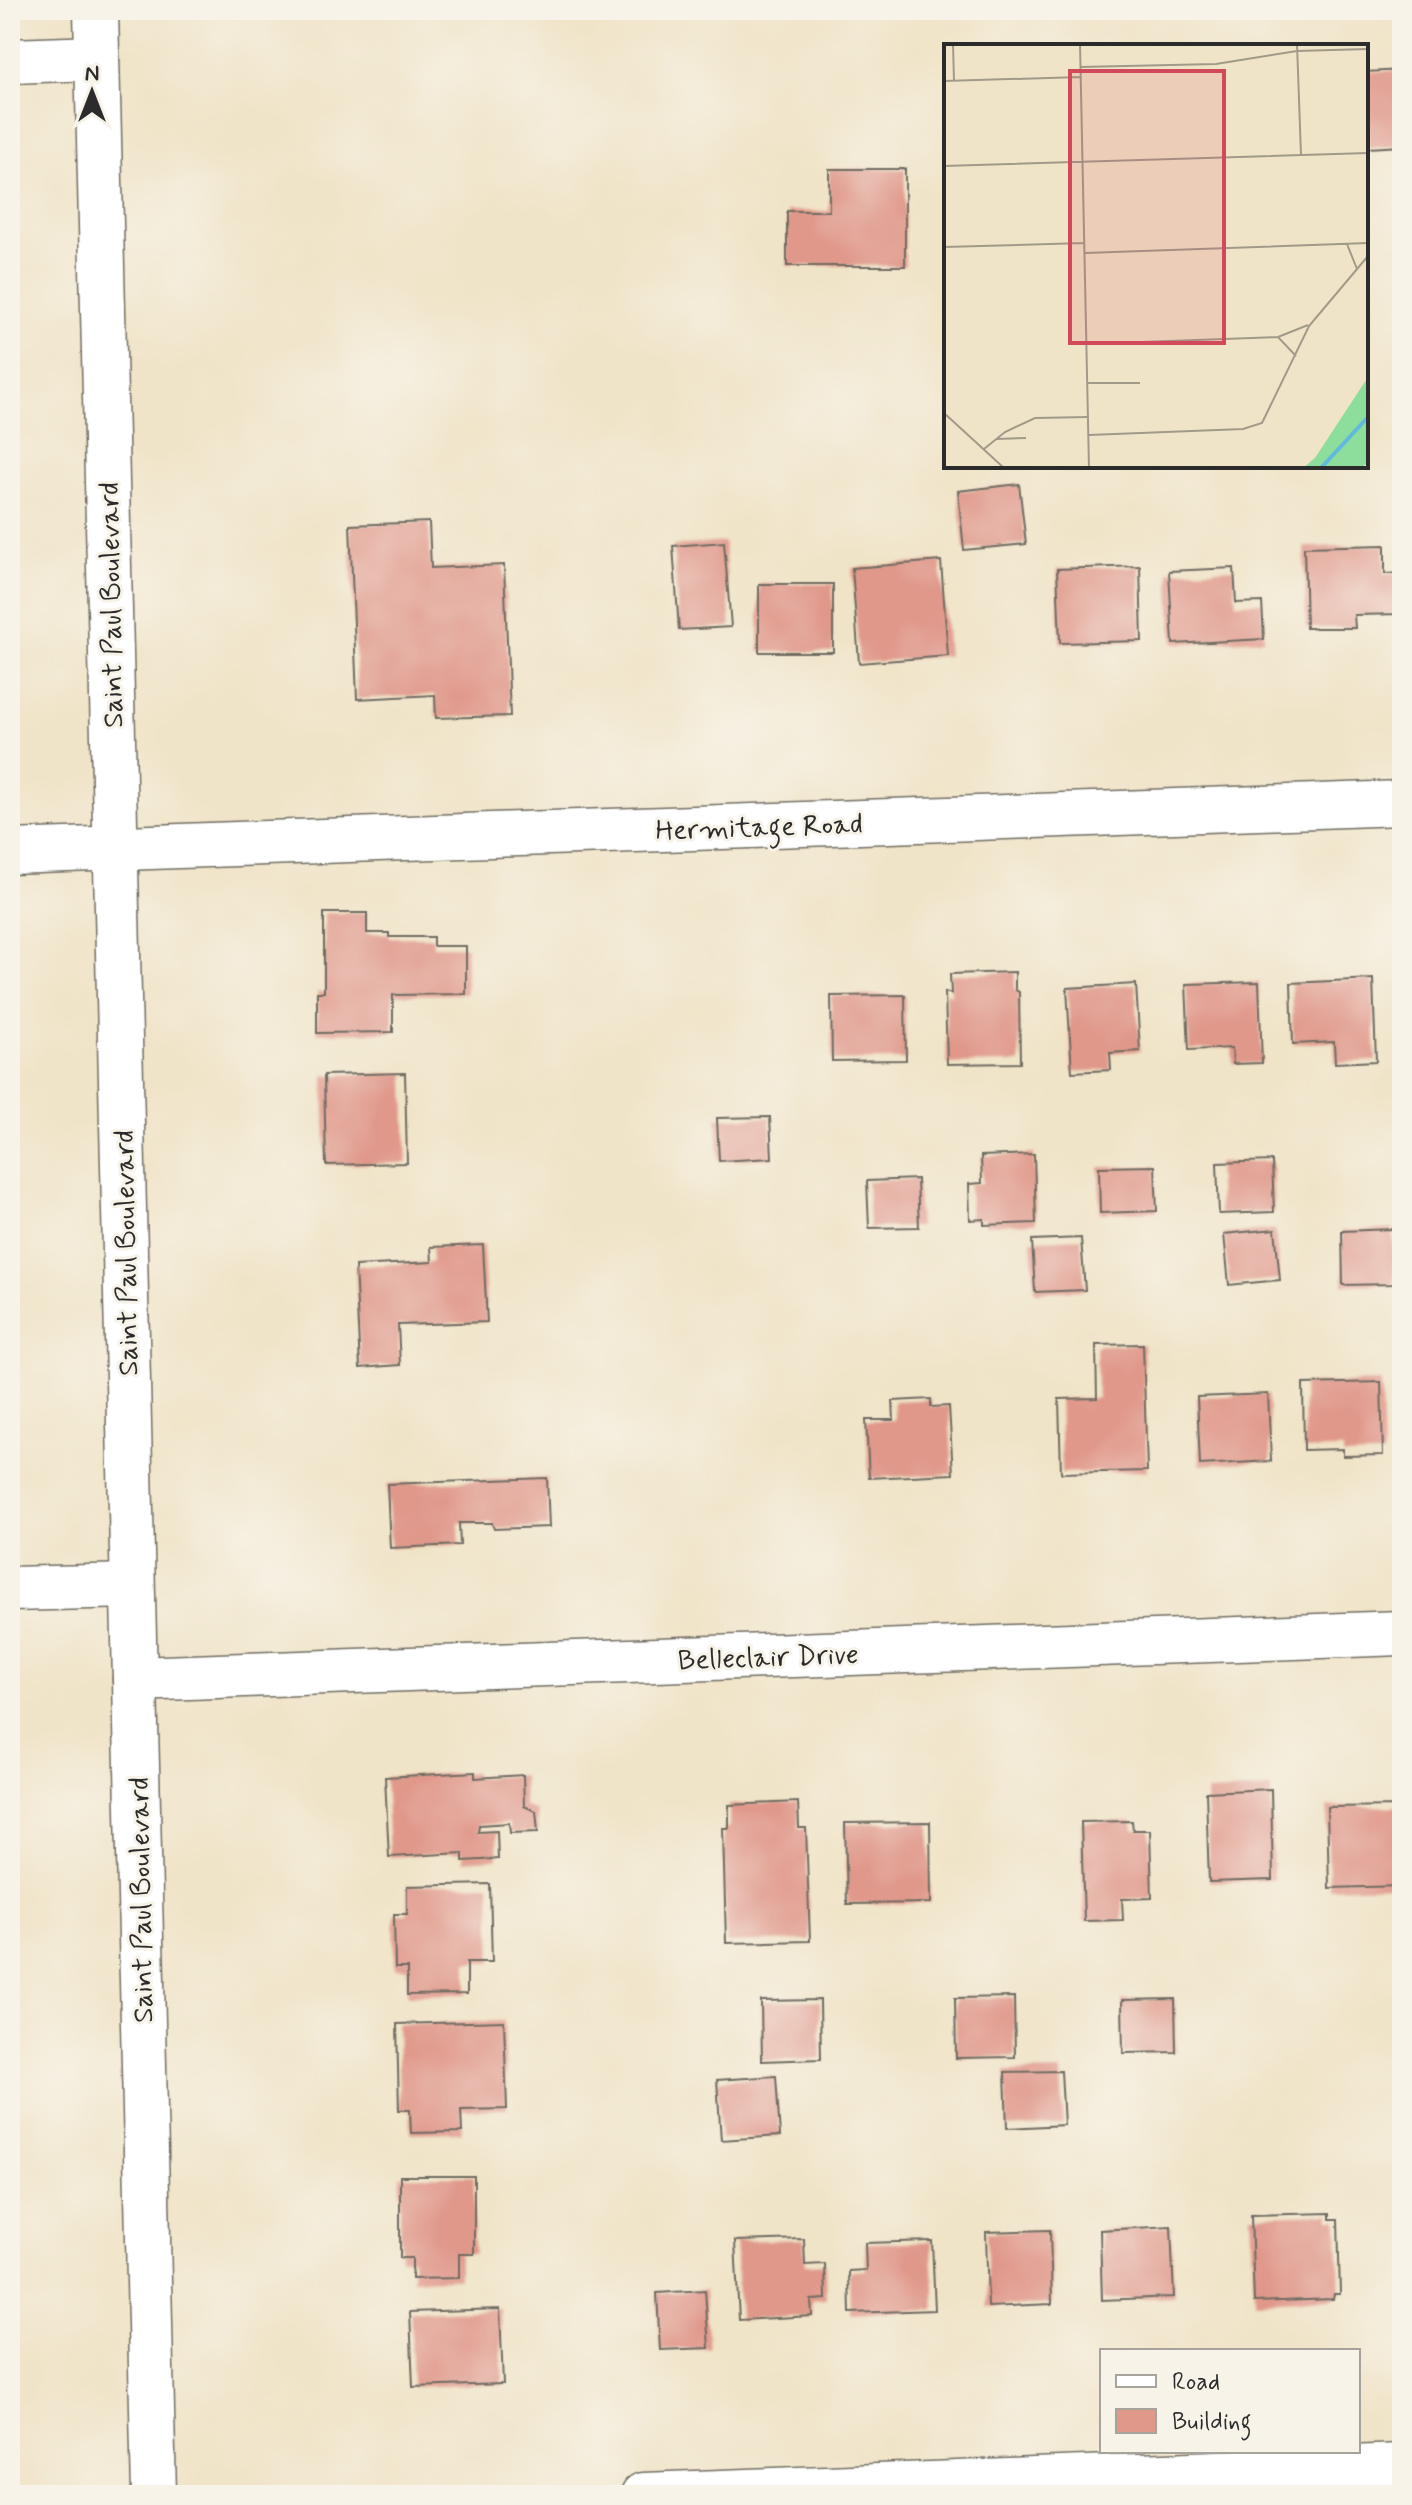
<svg xmlns="http://www.w3.org/2000/svg" width="1412" height="2505" viewBox="0 0 1412 2505" font-family="Mynerve,sans-serif">
	<rect width="100%" height="100%" fill="#f7f3e8"/>
	<filter id="ink" filterUnits="userSpaceOnUse"><feTurbulence type="fractalNoise" baseFrequency=".0125" numOctaves="2"/><feDisplacementMap in="SourceGraphic" scale="16" xChannelSelector="R" yChannelSelector="G"/><feConvolveMatrix kernelMatrix="1 2 1 2 8 2 1 2 1" color-interpolation-filters="sRGB"/></filter>
	<filter id="wash" filterUnits="userSpaceOnUse"><feTurbulence type="fractalNoise" baseFrequency=".006" numOctaves="4" result="noise"/><feDisplacementMap in="SourceGraphic" scale="32" xChannelSelector="R" yChannelSelector="G"/><feGaussianBlur stdDeviation="1.8" result="paint"/><feColorMatrix in="noise" values="0 0 0 0 0 0 0 0 0 0 0 0 0 0 0 0 0 1.4 0 .05"/><feComposite in="paint" operator="in"/></filter>
	<g filter="url(#wash)">
		<rect width="100%" height="100%" fill="#f0e4c8"/>
		<g id="blocks">
			<!-- building -->
			<g fill="#e0988b">
				<polygon points="1402,70 1402,146 1368,148 1366,72"/>
				<polygon points="829,169 905,169 905,266 787,266 787,211 829,211"/>
				<polygon points="1019,484 1026,544 964,550 958,491"/>
				<polygon points="429,522 431,568 504,565 510,716 436,718 435,695 357,699 350,525"/>
				<polygon points="724,542 731,627 679,630 673,546"/>
				<polygon points="1385,545 1385,574 1402,573 1402,614 1354,615 1355,628 1306,628 1304,547"/>
				<polygon points="941,561 948,656 859,663 852,568"/>
				<polygon points="1140,566 1142,641 1060,643 1057,569"/>
				<polygon points="1234,568 1236,603 1262,602 1264,639 1173,644 1169,571"/>
				<rect x="759" y="584" width="74" height="68"/>
				<polygon points="324,913 367,913 367,933 389,933 389,937 433,937 433,946 466,946 466,994 393,995 393,1032 317,1033 317,992 324,992"/>
				<polygon points="1015,972 1015,990 1019,992 1020,1063 947,1064 945,992 951,994 950,974"/>
				<polygon points="1373,979 1376,1061 1335,1063 1334,1042 1293,1044 1291,983"/>
				<polygon points="1259,982 1262,1063 1233,1064 1232,1048 1189,1050 1186,984"/>
				<polygon points="1136,984 1140,1051 1110,1053 1111,1070 1072,1072 1067,988"/>
				<polygon points="905,995 906,1060 832,1061 831,996"/>
				<polygon points="405,1073 407,1163 326,1165 324,1075"/>
				<polygon points="770,1117 772,1158 719,1161 717,1118"/>
				<polygon points="1034,1154 1036,1223 984,1225 984,1219 970,1220 969,1184 982,1183 981,1156"/>
				<polygon points="1272,1161 1274,1212 1219,1214 1217,1163"/>
				<polygon points="1155,1166 1157,1211 1100,1213 1099,1167"/>
				<polygon points="917,1179 919,1227 869,1228 867,1181"/>
				<polygon points="1275,1229 1280,1280 1229,1285 1224,1234"/>
				<polygon points="1393,1229 1395,1284 1343,1285 1342,1231"/>
				<polygon points="1081,1238 1085,1290 1035,1292 1032,1240"/>
				<polygon points="483,1245 487,1322 398,1325 400,1365 360,1368 355,1266 432,1262 431,1247"/>
				<polygon points="1143,1344 1147,1471 1061,1473 1059,1399 1097,1398 1096,1345"/>
				<polygon points="1381,1382 1383,1455 1343,1456 1343,1449 1304,1450 1303,1384"/>
				<polygon points="1268,1394 1271,1461 1200,1465 1197,1397"/>
				<polygon points="931,1399 931,1407 949,1406 953,1474 869,1478 866,1420 894,1420 893,1401"/>
				<polygon points="547,1478 549,1527 494,1529 492,1523 459,1523 460,1545 390,1548 387,1484"/>
				<polygon points="475,1772 475,1778 523,1775 524,1806 536,1811 538,1832 510,1833 509,1823 479,1825 478,1832 497,1831 498,1859 463,1861 463,1853 389,1857 385,1777"/>
				<polygon points="1271,1789 1273,1880 1209,1882 1206,1792"/>
				<polygon points="798,1802 799,1828 806,1828 810,1941 726,1943 723,1828 729,1828 729,1805"/>
				<polygon points="1402,1806 1402,1886 1329,1888 1327,1807"/>
				<polygon points="1132,1821 1133,1830 1150,1830 1152,1898 1122,1899 1123,1920 1084,1921 1081,1822"/>
				<polygon points="930,1822 931,1903 847,1904 845,1823"/>
				<polygon points="490,1884 492,1962 467,1962 467,1994 407,1995 407,1968 395,1968 394,1914 407,1914 407,1886"/>
				<polygon points="1014,1997 1015,2057 956,2058 955,1998"/>
				<polygon points="1175,1999 1176,2052 1123,2053 1122,2000"/>
				<polygon points="820,2000 821,2059 762,2061 761,2001"/>
				<polygon points="504,2021 507,2109 461,2110 462,2132 411,2133 410,2110 399,2110 397,2024"/>
				<polygon points="1061,2071 1064,2125 1007,2128 1005,2072"/>
				<polygon points="776,2076 780,2136 721,2140 717,2080"/>
				<polygon points="400,2176 474,2176 474,2254 459,2254 459,2278 412,2279 412,2258 400,2258"/>
				<polygon points="1330,2213 1330,2219 1338,2219 1340,2294 1334,2294 1333,2299 1254,2302 1251,2215"/>
				<polygon points="1171,2226 1174,2297 1102,2300 1100,2230"/>
				<polygon points="1050,2230 1052,2304 988,2307 986,2232"/>
				<polygon points="804,2239 805,2265 825,2264 826,2299 811,2300 812,2316 739,2320 735,2241"/>
				<polygon points="932,2241 935,2310 850,2313 849,2271 866,2270 865,2243"/>
				<polygon points="705,2290 709,2348 660,2350 657,2293"/>
				<polygon points="500,2309 503,2384 413,2387 410,2312"/>
			</g>
		</g>
	</g>
	<g filter="url(#ink)">
		<use href="#blocks" fill-opacity="0" stroke="#706c62" stroke-width="2"/>
		<g fill="none" stroke-linecap="round" stroke-linejoin="round">
			<!-- minor casing -->
			<g stroke="#706c62" stroke-width="47">
				<g id="minor">
					<polyline points="96,10 154,2495"/>
					<polyline points="10,61 97,58"/>
					<polyline points="10,852 1402,803"/>
					<polyline points="10,1589 132,1586"/>
					<polyline points="135,1679 1402,1633"/>
					<polyline points="643,2495 1402,2466"/>
				</g>
			</g>
			<!-- minor -->
			<use href="#minor" stroke="#fff" stroke-width="44"/>
		</g>
	</g>
	<g text-anchor="middle" stroke-width="6" stroke-linejoin="round" paint-order="stroke">
		<!-- street labels -->
		<g font-size="28" fill="#2b2b2b" stroke="#f7f3e8">
			<text transform="translate(110 605) rotate(-91)" y="10">Saint Paul Boulevard</text>
			<text transform="translate(759 826) rotate(-2)" y="10">Hermitage Road</text>
			<text transform="translate(125 1253) rotate(-91)" y="10">Saint Paul Boulevard</text>
			<text transform="translate(768 1656) rotate(-2)" y="10">Belleclair Drive</text>
			<text transform="translate(140 1900) rotate(-91)" y="10">Saint Paul Boulevard</text>
		</g>
	</g>
	<!-- overview -->
	<g transform="translate(944 44)">
		<rect width="424" height="424" fill="#f0e4c8"/>
		<path d="M424 333V419L416 424H359L371 414Z" fill="#8ddd9c"/>
		<path fill="none" stroke="#61b9de" stroke-width="4" d="M377 424 424 373"/>
		<path fill="none" stroke="#a19a89" stroke-width="2" d="M9 0 10 37M136 0 145 424M353 0 357 111M136 23 272 20 353 7 424 5M0 37 137 33M0 122 424 109M403 200 413 225M0 203 140 199M141 209 424 199M334 293 364 281M143 300 334 293 352 312M144 339H196M0 369 60 424M145 391 299 385 318 379 365 282 424 212M52 395 82 394M40 405 61 388 91 374 145 373"/>
		<path fill="#d1495b" fill-opacity="0.15" stroke="#d1495b" stroke-width="4" d="M126 27H280V299H126Z"/>
		<rect width="424" height="424" fill="none" stroke="#2b2b2b" stroke-width="4"/>
	</g>
	<!-- margin -->
	<rect width="1412" height="2505" fill="none" stroke="#f7f3e8" stroke-width="40"/>
	<!-- legend -->
	<rect x="1100" y="2349" width="260" height="104" fill="#f7f3e8" stroke="#a5a39c" stroke-width="2"/>
	<rect x="1116" y="2375" width="40" height="12" fill="#ffffff" stroke="#a5a39c" stroke-width="2"/>
	<text x="1172" y="2389" font-size="24" fill="#2b2b2b">Road</text>
	<rect x="1116" y="2409" width="40" height="24" fill="#e0988b" stroke="#a5a39c" stroke-width="2"/>
	<text x="1172" y="2429" font-size="24" fill="#2b2b2b">Building</text>
	<!-- north arrow -->
	<g transform="translate(92 92)" stroke="#f7f3e8" stroke-width="6" paint-order="stroke">
	<path d="M0-6L14 30L0 20L-14 30Z" fill="#2b2b2b"/>
	<text y="-12" font-size="22" font-weight="bold" text-anchor="middle" fill="#2b2b2b">N</text>
	</g>
</svg>
